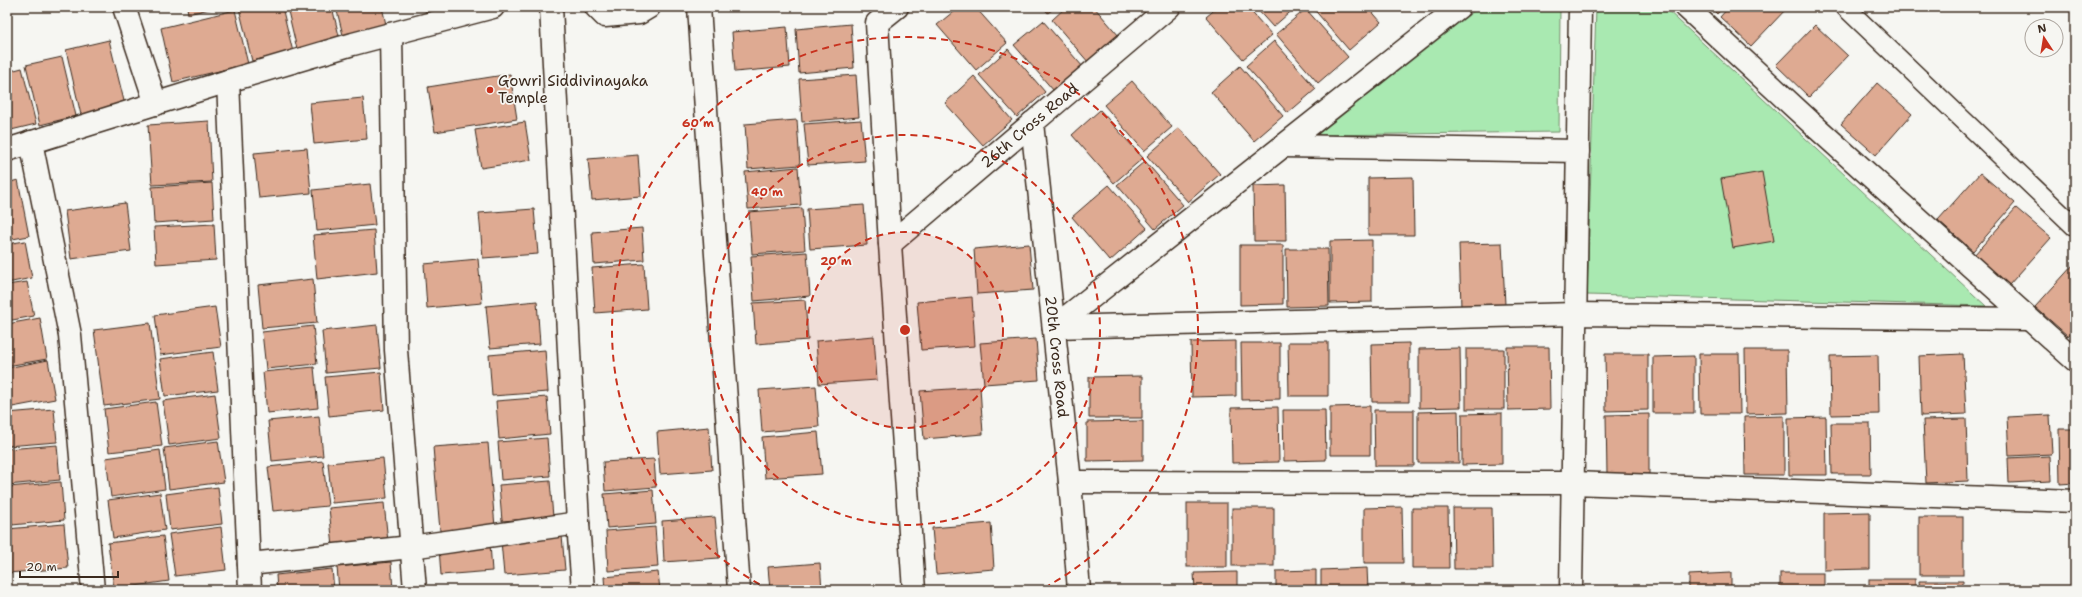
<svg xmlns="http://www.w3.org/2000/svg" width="2082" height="597" viewBox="0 0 2082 597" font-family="'Shantell Sans',sans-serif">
	<rect width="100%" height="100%" fill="#f6f6f2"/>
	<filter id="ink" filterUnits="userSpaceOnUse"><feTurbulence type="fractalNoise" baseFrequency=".025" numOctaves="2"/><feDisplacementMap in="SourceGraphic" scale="8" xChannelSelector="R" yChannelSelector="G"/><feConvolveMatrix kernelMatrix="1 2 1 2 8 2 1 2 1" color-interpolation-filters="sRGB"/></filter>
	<g filter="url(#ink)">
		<!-- green -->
		<g fill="#a9e9b1" stroke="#728a68">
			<polygon points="1479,7 1560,7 1559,132 1317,135"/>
			<polygon points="1596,7 1664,7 1986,306 1587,295"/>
		</g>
		<!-- building -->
		<g fill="#deaa92" stroke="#3b2a1e">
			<polygon points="187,7 218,7 188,14"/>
			<polygon points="245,7 282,7 293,52 252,61 239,8"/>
			<polygon points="287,7 332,7 340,40 297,49"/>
			<polygon points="336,7 382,7 387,29 344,39"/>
			<polygon points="424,7 443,7 425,11"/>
			<polygon points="959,7 975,7 1007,43 976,70 937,25"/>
			<polygon points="1043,7 1055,7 1048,13"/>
			<polygon points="1066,7 1094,7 1119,36 1089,63 1052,20"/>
			<polygon points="1218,7 1247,7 1272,35 1243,59 1206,17"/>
			<polygon points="1255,7 1296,7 1273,27"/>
			<polygon points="1312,7 1368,7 1381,22 1349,50"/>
			<polygon points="1710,7 1723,7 1717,14"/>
			<polygon points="1729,7 1788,7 1751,46 1720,17"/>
			<polygon points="1306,9 1348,57 1318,83 1276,34"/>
			<polygon points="235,10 248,64 173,82 161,28"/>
			<polygon points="1043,21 1083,67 1054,91 1014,45"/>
			<polygon points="851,24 854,68 799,73 796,29"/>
			<polygon points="1815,25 1848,56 1809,97 1776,65"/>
			<polygon points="787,27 790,67 735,72 732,32"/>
			<polygon points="109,40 125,105 81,115 66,50"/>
			<polygon points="1274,41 1316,89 1288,113 1246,66"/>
			<polygon points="1008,49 1045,92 1017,117 979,75"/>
			<polygon points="62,57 76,116 40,125 26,65"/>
			<polygon points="1240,66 1283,116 1254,141 1211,92"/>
			<polygon points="22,68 36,124 7,131 7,72"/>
			<polygon points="510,74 517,119 435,132 428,87"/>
			<polygon points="856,75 859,117 802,122 799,79"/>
			<polygon points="974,76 1012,120 983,145 945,103"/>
			<polygon points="1132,81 1172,127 1144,151 1104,105"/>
			<polygon points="1877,83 1912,114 1876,155 1841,124"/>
			<polygon points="363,98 367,139 314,144 310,103"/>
			<polygon points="1100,110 1143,158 1114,183 1072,135"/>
			<polygon points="797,120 800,165 748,169 745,124"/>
			<polygon points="861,120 865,161 808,165 804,124"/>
			<polygon points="209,121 212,182 152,185 148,125"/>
			<polygon points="525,122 531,160 481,168 475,130"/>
			<polygon points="1179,128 1220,174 1188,202 1147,156"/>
			<polygon points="307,148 311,193 259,198 254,153"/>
			<polygon points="638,155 641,196 592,200 588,159"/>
			<polygon points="1145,161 1183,205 1155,229 1117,185"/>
			<polygon points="798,167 801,205 748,209 745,172"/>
			<polygon points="1762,172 1774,241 1733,248 1721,179"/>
			<polygon points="1980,173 2015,203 1973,251 1938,220"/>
			<polygon points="1413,177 1414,235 1368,235 1368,178"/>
			<polygon points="18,180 29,236 7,240 7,183"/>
			<polygon points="212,183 214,219 154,223 152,187"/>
			<polygon points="370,184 375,225 317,231 313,190"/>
			<polygon points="1109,185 1147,228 1110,261 1072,217"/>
			<polygon points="1285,185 1286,241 1254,241 1253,186"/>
			<polygon points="125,203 131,251 71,259 65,211"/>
			<polygon points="864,205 867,245 810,249 807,209"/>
			<polygon points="802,208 805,250 752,254 749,212"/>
			<polygon points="2016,208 2051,238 2009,285 1974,255"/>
			<polygon points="534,209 538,254 483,258 479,213"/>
			<polygon points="214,224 216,260 156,264 154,227"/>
			<polygon points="642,228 644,260 594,264 592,232"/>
			<polygon points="374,230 377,272 317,279 313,235"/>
			<polygon points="1372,240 1372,302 1330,303 1330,241"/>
			<polygon points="25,241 32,278 7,283 7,244"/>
			<polygon points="1502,243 1505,305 1461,307 1459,244"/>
			<polygon points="1029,244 1033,290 977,294 974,249"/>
			<polygon points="1240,245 1283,245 1283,304 1240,305"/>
			<polygon points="1286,249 1328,249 1329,306 1287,307"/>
			<polygon points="807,252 810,296 754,301 751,256"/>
			<polygon points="478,259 482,303 427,308 424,264"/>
			<polygon points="644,264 647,309 595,313 592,268"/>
			<polygon points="2074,264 2075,328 2068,336 2035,307"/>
			<polygon points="313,279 317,323 262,328 258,285"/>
			<polygon points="27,282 34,316 7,321 7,285"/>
			<polygon points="972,297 975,346 921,350 917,302"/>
			<polygon points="805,300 808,340 756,344 753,303"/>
			<polygon points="537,301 540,344 490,348 486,306"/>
			<polygon points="215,307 221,347 160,355 155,315"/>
			<polygon points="40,318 47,359 7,366 7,324"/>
			<polygon points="150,323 160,399 104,406 94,330"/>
			<polygon points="377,325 381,368 326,373 322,331"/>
			<polygon points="313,326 317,364 266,369 262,332"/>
			<polygon points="874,336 877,380 819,384 816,341"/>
			<polygon points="1036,339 1039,380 984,384 980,343"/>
			<polygon points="1236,341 1236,396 1192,397 1191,342"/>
			<polygon points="1288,342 1328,342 1328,396 1289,396"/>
			<polygon points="1241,343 1280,343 1280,399 1242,400"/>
			<polygon points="1409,343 1409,402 1372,402 1371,344"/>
			<polygon points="1507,347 1549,347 1550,409 1508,410"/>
			<polygon points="1460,348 1461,407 1419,408 1419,349"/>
			<rect x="1466" y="349" width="38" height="60"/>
			<polygon points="545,350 548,392 492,396 489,355"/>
			<polygon points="1745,350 1787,350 1788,413 1746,414"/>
			<polygon points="213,352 218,390 165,396 160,359"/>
			<polygon points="1605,354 1648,354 1648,410 1606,411"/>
			<polygon points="1699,354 1739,354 1740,414 1700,414"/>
			<polygon points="1963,354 1966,414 1921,416 1919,356"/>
			<polygon points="1878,355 1879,414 1831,415 1830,356"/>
			<polygon points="1694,356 1694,413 1653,413 1653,357"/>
			<polygon points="48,360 55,399 7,408 7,368"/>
			<polygon points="314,367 318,408 267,413 263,372"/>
			<polygon points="381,372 384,410 329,416 325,377"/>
			<polygon points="1142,376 1142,418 1089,418 1089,377"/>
			<polygon points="816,386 819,427 762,432 759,390"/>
			<polygon points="980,387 983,434 924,439 920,391"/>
			<polygon points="215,394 221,438 169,445 163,401"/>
			<polygon points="547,397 550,434 499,439 496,401"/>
			<polygon points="156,402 162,446 109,452 104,409"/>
			<polygon points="1370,406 1370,455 1330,455 1330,407"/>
			<polygon points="1278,407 1279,462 1232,463 1231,408"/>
			<polygon points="54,409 57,442 7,446 7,413"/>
			<polygon points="1283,410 1325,410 1326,460 1284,461"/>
			<polygon points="1374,410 1414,410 1414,466 1375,466"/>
			<polygon points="1458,411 1459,463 1418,463 1418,412"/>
			<polygon points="1502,413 1502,464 1462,465 1462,414"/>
			<polygon points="1649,414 1649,474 1607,474 1606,415"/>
			<polygon points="2050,415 2052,454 2009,456 2007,417"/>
			<polygon points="319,416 323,456 272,461 268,421"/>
			<polygon points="1784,416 1784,475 1745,475 1744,417"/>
			<polygon points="1826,417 1827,475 1789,475 1788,418"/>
			<polygon points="1966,419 1968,481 1926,483 1923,420"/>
			<polygon points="1143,421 1143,460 1087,461 1087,422"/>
			<polygon points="1831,423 1870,423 1871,474 1832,474"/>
			<polygon points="709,427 712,470 660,474 657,432"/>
			<polygon points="2059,429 2075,429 2075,483 2060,484"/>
			<polygon points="818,432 822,474 765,478 762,437"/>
			<polygon points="547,438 550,476 501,480 498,442"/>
			<polygon points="218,441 224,482 169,489 164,448"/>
			<polygon points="488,443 495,527 440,531 433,447"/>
			<polygon points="57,445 60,480 7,485 7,449"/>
			<polygon points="160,450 165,489 111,497 106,458"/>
			<polygon points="2050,456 2051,481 2009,483 2008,458"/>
			<polygon points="383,458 387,498 332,503 328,463"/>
			<polygon points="654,459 656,487 605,491 603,462"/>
			<polygon points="323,461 328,506 273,511 268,467"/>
			<polygon points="550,481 553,517 502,521 499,485"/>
			<polygon points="61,482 64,520 12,525 9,487"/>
			<polygon points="218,487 222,524 170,530 166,494"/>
			<polygon points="653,490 656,524 607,528 604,494"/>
			<polygon points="160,493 165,530 113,538 108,500"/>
			<polygon points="384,503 388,542 333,547 329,508"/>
			<rect x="1187" y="503" width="40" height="64"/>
			<polygon points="1402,507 1403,563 1364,563 1364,508"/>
			<rect x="1232" y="508" width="42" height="58"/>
			<polygon points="1412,508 1448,508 1449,568 1412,568"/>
			<polygon points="1453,508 1492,508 1493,569 1454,569"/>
			<polygon points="1870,512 1870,569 1824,570 1824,513"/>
			<polygon points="715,517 719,558 664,562 662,521"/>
			<rect x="1919" y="517" width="44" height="58"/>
			<polygon points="991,523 994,569 936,574 932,528"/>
			<polygon points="64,524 68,568 8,573 7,529"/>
			<polygon points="221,527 226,570 175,576 169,534"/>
			<polygon points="655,527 658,567 608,571 606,531"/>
			<polygon points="163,536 169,581 114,589 108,543"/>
			<polygon points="562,536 565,570 504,575 501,541"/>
			<polygon points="490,544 492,571 441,575 439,548"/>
			<polygon points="391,562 393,590 339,590 337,567"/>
			<polygon points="820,563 822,590 770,590 768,567"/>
			<polygon points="1367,568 1368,590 1321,590 1321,570"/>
			<polygon points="332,569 334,590 277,590 276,575"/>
			<polygon points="1316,570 1316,590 1276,590 1276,571"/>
			<polygon points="658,572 660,590 605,590 604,577"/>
			<polygon points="1237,572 1237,590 1195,590 1194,573"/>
			<polygon points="1731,573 1731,590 1689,590 1689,575"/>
			<rect x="1780" y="573" width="44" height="17"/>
			<rect x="1869" y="579" width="46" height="11"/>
			<polygon points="1919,581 1963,581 1963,590 1920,590"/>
			<polygon points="1144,588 1144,590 1099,590 1099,589"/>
			<polygon points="1191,588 1191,590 1149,590 1149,589"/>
		</g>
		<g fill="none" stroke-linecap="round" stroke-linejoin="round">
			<!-- service casing -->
			<g stroke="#3b2a1e" stroke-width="21">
				<polyline id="service" points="1845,7 2075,227"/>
			</g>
			<!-- minor casing -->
			<g stroke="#3b2a1e" stroke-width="25">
				<g id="minor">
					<polyline points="124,7 156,104"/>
					<polyline points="551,7 578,523 583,590"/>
					<polyline points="596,7 605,16 639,13 649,7"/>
					<polyline points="699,7 739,590"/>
					<polyline points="897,7 877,23 890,244 914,590"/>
					<polyline points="1686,7 1818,129 2075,360"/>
					<polyline points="391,34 396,350 415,590"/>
					<polyline points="228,81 250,590"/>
					<path id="s1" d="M1032 123 1070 482 1079 590"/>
					<polyline points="31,142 70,335 93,590"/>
					<polyline points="1283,146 1578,151"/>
					<polyline points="7,150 228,81 353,44 493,7"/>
					<path id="s2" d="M890 244 1169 7"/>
					<polyline points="1054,327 1575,314 2029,319"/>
					<polyline points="1054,327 1459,7"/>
					<polyline points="1070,482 1572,483 2075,501"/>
					<polyline points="249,564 411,547 578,523"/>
					<polyline points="1571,590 1580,7"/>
				</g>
			</g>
			<!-- service -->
			<use href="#service" stroke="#f6f6f2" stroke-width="18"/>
			<!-- minor -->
			<use href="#minor" stroke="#f6f6f2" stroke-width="22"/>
		</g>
	</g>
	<!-- distance rings -->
	<circle cx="905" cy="330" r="98" fill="#c8321e" fill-opacity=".12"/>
	<g fill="none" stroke="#c8321e" stroke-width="2" stroke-dasharray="7 5">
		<circle cx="905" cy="330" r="98"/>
		<circle cx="905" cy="330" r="195"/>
		<path d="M770 590A293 293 0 1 1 1040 590"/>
	</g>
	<!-- markers -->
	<circle fill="#c8321e" stroke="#f6f6f2" stroke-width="1.5" cx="490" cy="90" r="4"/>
	<g text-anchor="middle" stroke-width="3.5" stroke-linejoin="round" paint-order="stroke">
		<!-- poi labels -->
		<g font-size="15" fill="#3b2a1e" stroke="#f6f6f2" text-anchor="start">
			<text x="498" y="86">Gowri Siddivinayaka<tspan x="498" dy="17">Temple</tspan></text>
		</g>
		<!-- street labels -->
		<g font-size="15" fill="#3b2a1e" stroke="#f6f6f2">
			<text dy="5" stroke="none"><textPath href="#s2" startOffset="183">26th Cross Road</textPath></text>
			<text dy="5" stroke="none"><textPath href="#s1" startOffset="235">20th Cross Road</textPath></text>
		</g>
	</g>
	<circle cx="905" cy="330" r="6" fill="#c8321e" stroke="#f6f6f2" stroke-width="2"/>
	<g font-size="12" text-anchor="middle" font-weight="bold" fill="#c8321e" stroke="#f6f6f2" stroke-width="3.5" stroke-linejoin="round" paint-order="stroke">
		<text x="698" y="127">60 m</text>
		<text x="767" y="196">40 m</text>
		<text x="836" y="265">20 m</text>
	</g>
	<!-- margin -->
	<rect width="2082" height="597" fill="none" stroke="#f6f6f2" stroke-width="24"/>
	<rect x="12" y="12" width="2058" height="573" fill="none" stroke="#3b2a1e" stroke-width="1.5" filter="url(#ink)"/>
	<!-- north arrow -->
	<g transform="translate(2044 38) rotate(348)"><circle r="19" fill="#f6f6f2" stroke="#aba49d"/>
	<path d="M0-3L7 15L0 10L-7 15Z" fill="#c8321e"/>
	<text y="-6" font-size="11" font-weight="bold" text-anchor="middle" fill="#3b2a1e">N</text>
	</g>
	<!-- scale -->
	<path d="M20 571v6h98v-6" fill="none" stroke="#3b2a1e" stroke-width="2"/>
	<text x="26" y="571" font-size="12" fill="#3b2a1e" stroke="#f6f6f2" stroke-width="3" paint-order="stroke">20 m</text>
</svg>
